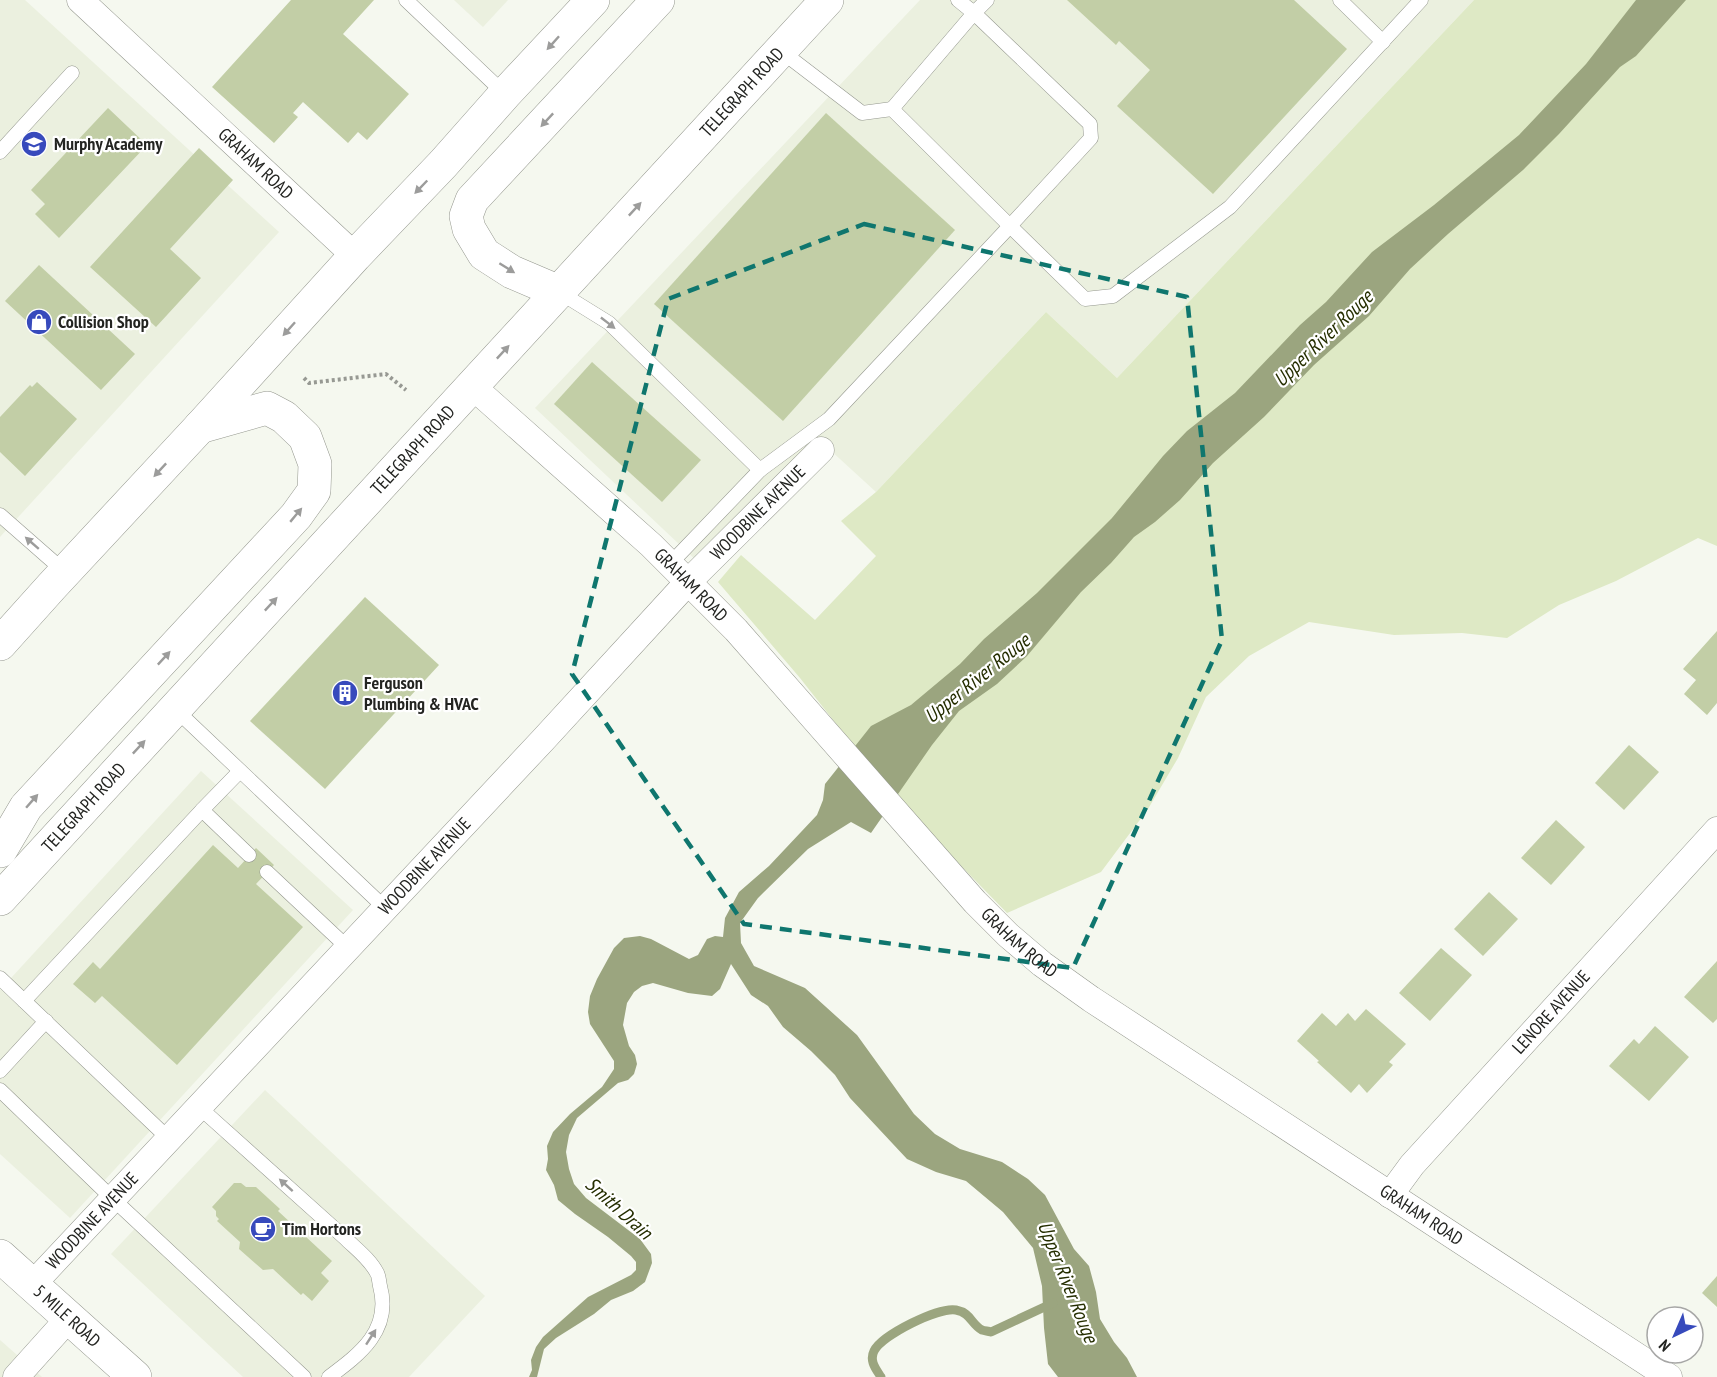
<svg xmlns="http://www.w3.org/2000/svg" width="1717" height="1377" viewBox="0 0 1717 1377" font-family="'PT Sans Narrow',sans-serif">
	<rect width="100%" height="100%" fill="#f5f8ef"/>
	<!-- built -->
	<g fill="#ebf0df">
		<polygon points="0,0 25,0 279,232 0,537"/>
		<polygon points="454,0 508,0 483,27"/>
		<polygon points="920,0 1474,0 1117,378 1046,312 876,492 817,438 699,563 535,408"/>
		<polygon points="201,771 353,910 70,1218 0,1154 0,990"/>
		<polygon points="265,1090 485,1296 409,1377 243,1377 111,1254"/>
		<polygon points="0,1340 42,1377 0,1377"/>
	</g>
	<!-- green -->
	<polygon fill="#dee9c5" points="1474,0 1717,0 1717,546 1698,538 1616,581 1559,605 1507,638 1462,633 1394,635 1309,622 1249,656 1206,697 1178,758 1148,809 1101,872 1007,913 926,830 867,759 841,730 800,678 718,582 741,555 815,620 876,556 841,521 876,492 1046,312 1117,378"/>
	<!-- water -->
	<polygon fill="#9ba57f" points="1636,0 1686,0 1636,56 1620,67 1559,134 1523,170 1448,234 1410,269 1369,316 1314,365 1264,417 1213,463 1180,500 1155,522 1134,537 1111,563 1081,592 1027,656 997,684 959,711 932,745 871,833 851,822 808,849 758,898 740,923 741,943 754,966 805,988 857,1035 914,1114 935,1134 960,1149 1002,1162 1028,1179 1045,1195 1074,1249 1089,1266 1096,1292 1100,1319 1114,1342 1127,1358 1137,1377 1058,1377 1048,1364 1044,1328 1042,1286 1033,1248 1003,1212 966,1181 936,1172 907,1159 850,1098 835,1075 811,1051 783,1027 768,1006 751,995 731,964 720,989 712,996 688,993 653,983 642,986 634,992 627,1003 623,1025 629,1046 635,1055 637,1064 634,1074 628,1080 618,1083 577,1118 569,1135 566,1152 569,1169 574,1184 586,1198 640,1239 651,1254 652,1263 645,1282 633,1291 611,1300 594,1314 556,1338 544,1349 537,1377 529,1377 532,1370 531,1360 536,1347 543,1337 588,1297 631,1275 636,1270 636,1262 631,1256 608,1237 575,1214 558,1200 554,1185 546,1170 548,1159 547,1146 553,1132 570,1114 602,1087 614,1069 614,1061 590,1024 588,1012 590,996 597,979 614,948 624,938 640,936 651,939 689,959 698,955 707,939 715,936 723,937 725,918 739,892 769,866 817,815 823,800 825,784 871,726 911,705 960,664 984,639 1037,593 1112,518 1163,456 1187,431 1235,393 1300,325 1326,302 1372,252 1434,205 1519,135 1586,64"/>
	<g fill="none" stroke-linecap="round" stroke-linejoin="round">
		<!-- stream -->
		<path stroke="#9ba57f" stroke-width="9" d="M881 1377C876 1369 869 1361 874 1351 882 1335 938 1307 956 1310 971 1313 971 1324 982 1330 985 1331 988 1331 991 1332L1053 1303"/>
	</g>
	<!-- building -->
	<g fill="#c2cea6">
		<polygon points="291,0 374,0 343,34 409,94 367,140 358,132 348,143 303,102 293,113 298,117 274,143 212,87"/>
		<polygon points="1067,0 1294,0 1347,49 1213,194 1117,106 1150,70 1119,41 1116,45"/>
		<polygon points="108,108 147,145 59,238 35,214 45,204 31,190"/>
		<polygon points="826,113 955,230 783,421 654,304"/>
		<polygon points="199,148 233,180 170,249 201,278 156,327 90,267"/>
		<polygon points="39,265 135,354 101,390 5,301"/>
		<polygon points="592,362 701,460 662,502 554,404"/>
		<polygon points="37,382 77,419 25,476 0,452 0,417 30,385 32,387"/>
		<polygon points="365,597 439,665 325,789 250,721"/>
		<polygon points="1717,631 1717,703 1707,715 1684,694 1696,680 1683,669"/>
		<polygon points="1629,745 1659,772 1624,810 1595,783"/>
		<polygon points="1556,820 1585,847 1551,885 1521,858"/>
		<polygon points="213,845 238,868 256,848 274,865 256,884 303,927 177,1065 102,996 95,1003 73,984 93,962 100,969"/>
		<polygon points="1489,892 1518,919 1483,956 1454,929"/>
		<polygon points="1441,948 1472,975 1430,1021 1399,993"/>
		<polygon points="1717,961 1717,1019 1713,1023 1684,997"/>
		<polygon points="1366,1009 1406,1044 1389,1062 1393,1065 1367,1093 1359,1084 1351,1093 1317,1062 1319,1061 1297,1041 1322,1013 1336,1026 1348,1013 1355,1021"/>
		<polygon points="1655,1026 1689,1057 1649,1101 1609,1066 1634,1039 1639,1044"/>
		<polygon points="234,1183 241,1183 246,1187 256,1187 280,1209 278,1211 332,1261 321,1273 329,1281 312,1301 303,1293 301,1295 273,1269 263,1270 239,1249 240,1242 217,1221 219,1219 216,1216 216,1211 212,1207"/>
		<polygon points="1717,1276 1717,1307 1702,1293"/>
	</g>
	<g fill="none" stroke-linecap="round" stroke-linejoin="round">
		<!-- lane casing -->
		<g stroke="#94978e" stroke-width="15">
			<g id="lane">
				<polyline points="406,0 505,94"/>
				<polyline points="958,0 974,13 987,0"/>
				<polyline points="1340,0 1383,42"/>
				<polyline points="892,109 974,13 1090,124 1091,138 1010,226 1085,299 1113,296 1230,207 1421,0"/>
				<polyline points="0,152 72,73"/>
				<polyline points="559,292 609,323 760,470"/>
				<polyline points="0,515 65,572"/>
				<polyline points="670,564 760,470 829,419 1010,226 892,109 862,113 781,51"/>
				<polyline points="175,709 385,908"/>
				<polyline points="202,810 240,771"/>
				<polyline points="267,872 348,948"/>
				<polyline points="0,978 169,1139"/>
				<polyline points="24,1001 202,810 249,855"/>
				<polyline points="0,1071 46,1021"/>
				<polyline points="0,1090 113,1199 304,1377"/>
				<path d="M199 1107 345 1238C355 1248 370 1259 377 1273 379 1276 379 1282 380 1286 392 1330 360 1354 329 1377"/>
			</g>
		</g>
		<!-- street casing -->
		<g stroke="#94978e" stroke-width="27">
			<g id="street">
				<path id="s1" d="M80 0 355 256"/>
				<path id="s2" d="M472 386 651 545 736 630 975 902 1008 935 1042 964 1091 999 1669 1377"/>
				<path id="s3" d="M1390 1195 1412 1165 1717 830"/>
				<path id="s4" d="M32 1285 543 740 688 582 821 450"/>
				<polyline points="16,1377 69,1318"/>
			</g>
		</g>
		<!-- secondary casing -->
		<g stroke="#94978e" stroke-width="34">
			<g id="secondary">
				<path id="s5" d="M0 1256 135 1377"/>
			</g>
		</g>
		<!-- primary casing -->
		<g stroke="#94978e" stroke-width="34">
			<g id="primary">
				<polyline points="559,292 512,272 484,254 469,229 466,216 472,200 658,0"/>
				<polyline points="0,644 52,586 200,427 355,256 443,164 505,94 593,0"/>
				<polyline points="0,851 26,807 296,516 314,491 315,464 305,437 284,417 267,408 200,427"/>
				<path id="s6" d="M0 899 827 0"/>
			</g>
		</g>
		<!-- path -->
		<polyline stroke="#979993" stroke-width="4" stroke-dasharray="3 3" stroke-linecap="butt" points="304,378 309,383 386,374 406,390"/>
		<!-- lane -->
		<use href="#lane" stroke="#fff" stroke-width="14"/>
		<!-- street -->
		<use href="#street" stroke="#fff" stroke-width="26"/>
		<!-- secondary -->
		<use href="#secondary" stroke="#fff" stroke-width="33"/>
		<!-- primary -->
		<use href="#primary" stroke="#fff" stroke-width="33"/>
	</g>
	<!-- one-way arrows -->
	<defs><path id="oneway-solid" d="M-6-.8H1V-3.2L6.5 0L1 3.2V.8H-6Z" transform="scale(1.5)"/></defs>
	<g fill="#9c9c9b">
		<use href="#oneway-solid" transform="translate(553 43) rotate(132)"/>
		<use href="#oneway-solid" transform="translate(547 120) rotate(133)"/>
		<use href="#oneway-solid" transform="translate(421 187) rotate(134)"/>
		<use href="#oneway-solid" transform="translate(635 209) rotate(-47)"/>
		<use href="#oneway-solid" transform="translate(507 268) rotate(32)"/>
		<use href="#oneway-solid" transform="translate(608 323) rotate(38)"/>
		<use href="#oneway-solid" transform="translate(289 329) rotate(132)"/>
		<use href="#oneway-solid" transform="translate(503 352) rotate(-47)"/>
		<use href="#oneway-solid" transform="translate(160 470) rotate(133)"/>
		<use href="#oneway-solid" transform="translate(296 515) rotate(-50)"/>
		<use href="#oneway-solid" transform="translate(32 543) rotate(-139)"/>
		<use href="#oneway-solid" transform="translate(271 604) rotate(-47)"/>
		<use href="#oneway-solid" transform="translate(164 658) rotate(-47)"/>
		<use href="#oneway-solid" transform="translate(139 747) rotate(-47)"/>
		<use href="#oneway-solid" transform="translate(32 801) rotate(-49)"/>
		<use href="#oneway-solid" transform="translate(286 1185) rotate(-138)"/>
		<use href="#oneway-solid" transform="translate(371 1337) rotate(-57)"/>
	</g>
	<!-- marked area -->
	<path fill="none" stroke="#0f766e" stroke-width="4.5" stroke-dasharray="12 8" stroke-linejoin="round" d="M864 224 1187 297 1222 640 1073 968 744 924 572 674 668 299Z"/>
	<!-- icons -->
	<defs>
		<g id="school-disc" transform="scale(1.35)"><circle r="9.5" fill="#374abc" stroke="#fff"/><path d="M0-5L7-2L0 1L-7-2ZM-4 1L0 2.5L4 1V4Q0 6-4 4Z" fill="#fff"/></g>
		<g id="shop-disc" transform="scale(1.35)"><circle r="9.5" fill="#374abc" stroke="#fff"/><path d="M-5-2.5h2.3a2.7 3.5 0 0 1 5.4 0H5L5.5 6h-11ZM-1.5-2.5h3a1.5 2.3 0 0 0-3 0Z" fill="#fff"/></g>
		<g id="building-disc" transform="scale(1.35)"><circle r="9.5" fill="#374abc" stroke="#fff"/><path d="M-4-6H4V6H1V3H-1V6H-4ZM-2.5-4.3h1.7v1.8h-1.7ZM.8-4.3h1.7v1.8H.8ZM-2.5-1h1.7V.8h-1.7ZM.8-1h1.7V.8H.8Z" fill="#fff"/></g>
		<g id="cafe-disc" transform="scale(1.35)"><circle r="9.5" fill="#374abc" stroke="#fff"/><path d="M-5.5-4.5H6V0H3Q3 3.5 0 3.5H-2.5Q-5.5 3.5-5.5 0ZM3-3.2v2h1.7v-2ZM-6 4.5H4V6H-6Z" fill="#fff"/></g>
	</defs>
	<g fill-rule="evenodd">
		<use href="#school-disc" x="34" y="144"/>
		<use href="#shop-disc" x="39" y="322"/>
		<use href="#building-disc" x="345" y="693"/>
		<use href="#cafe-disc" x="263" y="1229"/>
	</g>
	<g text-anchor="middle" stroke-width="4.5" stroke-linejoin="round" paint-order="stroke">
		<!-- street labels -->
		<g font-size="18" fill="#232421" stroke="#fff">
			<text dy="6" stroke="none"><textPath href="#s6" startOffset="1096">TELEGRAPH ROAD</textPath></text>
			<text dy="6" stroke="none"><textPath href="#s1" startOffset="240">GRAHAM ROAD</textPath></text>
			<text dy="6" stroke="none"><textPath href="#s6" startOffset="610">TELEGRAPH ROAD</textPath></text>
			<text dy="6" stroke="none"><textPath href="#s4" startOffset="1060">WOODBINE AVENUE</textPath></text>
			<text dy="6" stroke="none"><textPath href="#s2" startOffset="296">GRAHAM ROAD</textPath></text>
			<text dy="6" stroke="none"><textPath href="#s6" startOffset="124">TELEGRAPH ROAD</textPath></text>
			<text dy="6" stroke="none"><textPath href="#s4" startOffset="574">WOODBINE AVENUE</textPath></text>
			<text dy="6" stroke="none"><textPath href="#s2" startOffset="782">GRAHAM ROAD</textPath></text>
			<text dy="6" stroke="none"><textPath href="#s3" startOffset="244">LENORE AVENUE</textPath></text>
			<text dy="6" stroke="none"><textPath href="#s2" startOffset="1268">GRAHAM ROAD</textPath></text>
			<text dy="6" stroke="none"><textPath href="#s4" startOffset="88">WOODBINE AVENUE</textPath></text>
			<text dy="6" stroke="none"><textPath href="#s5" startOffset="90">5 MILE ROAD</textPath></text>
		</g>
		<!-- poi labels -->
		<g font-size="18" font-weight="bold" fill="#232421" stroke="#fff" text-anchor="start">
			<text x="54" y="150">Murphy Academy</text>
			<text x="58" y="328">Collision Shop</text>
			<text x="364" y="689">Ferguson<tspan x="364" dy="21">Plumbing &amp; HVAC</tspan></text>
			<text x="282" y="1235">Tim Hortons</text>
		</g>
		<!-- water labels -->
		<g font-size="20" font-style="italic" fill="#252e00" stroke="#fff">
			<text transform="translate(1323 338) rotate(-44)" y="7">Upper River Rouge</text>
			<text transform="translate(977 678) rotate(-39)" y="7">Upper River Rouge</text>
			<text transform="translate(619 1208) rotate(42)" y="7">Smith Drain</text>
			<text transform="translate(1068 1282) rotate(68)" y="7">Upper River Rouge</text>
		</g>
	</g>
	<!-- north arrow -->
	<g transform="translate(1675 1335) rotate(224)"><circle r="28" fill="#ffffff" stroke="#a7a7a6" stroke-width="1.5"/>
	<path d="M0-4.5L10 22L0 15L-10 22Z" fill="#374abc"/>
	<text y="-9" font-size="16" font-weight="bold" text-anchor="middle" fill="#232421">N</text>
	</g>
</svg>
